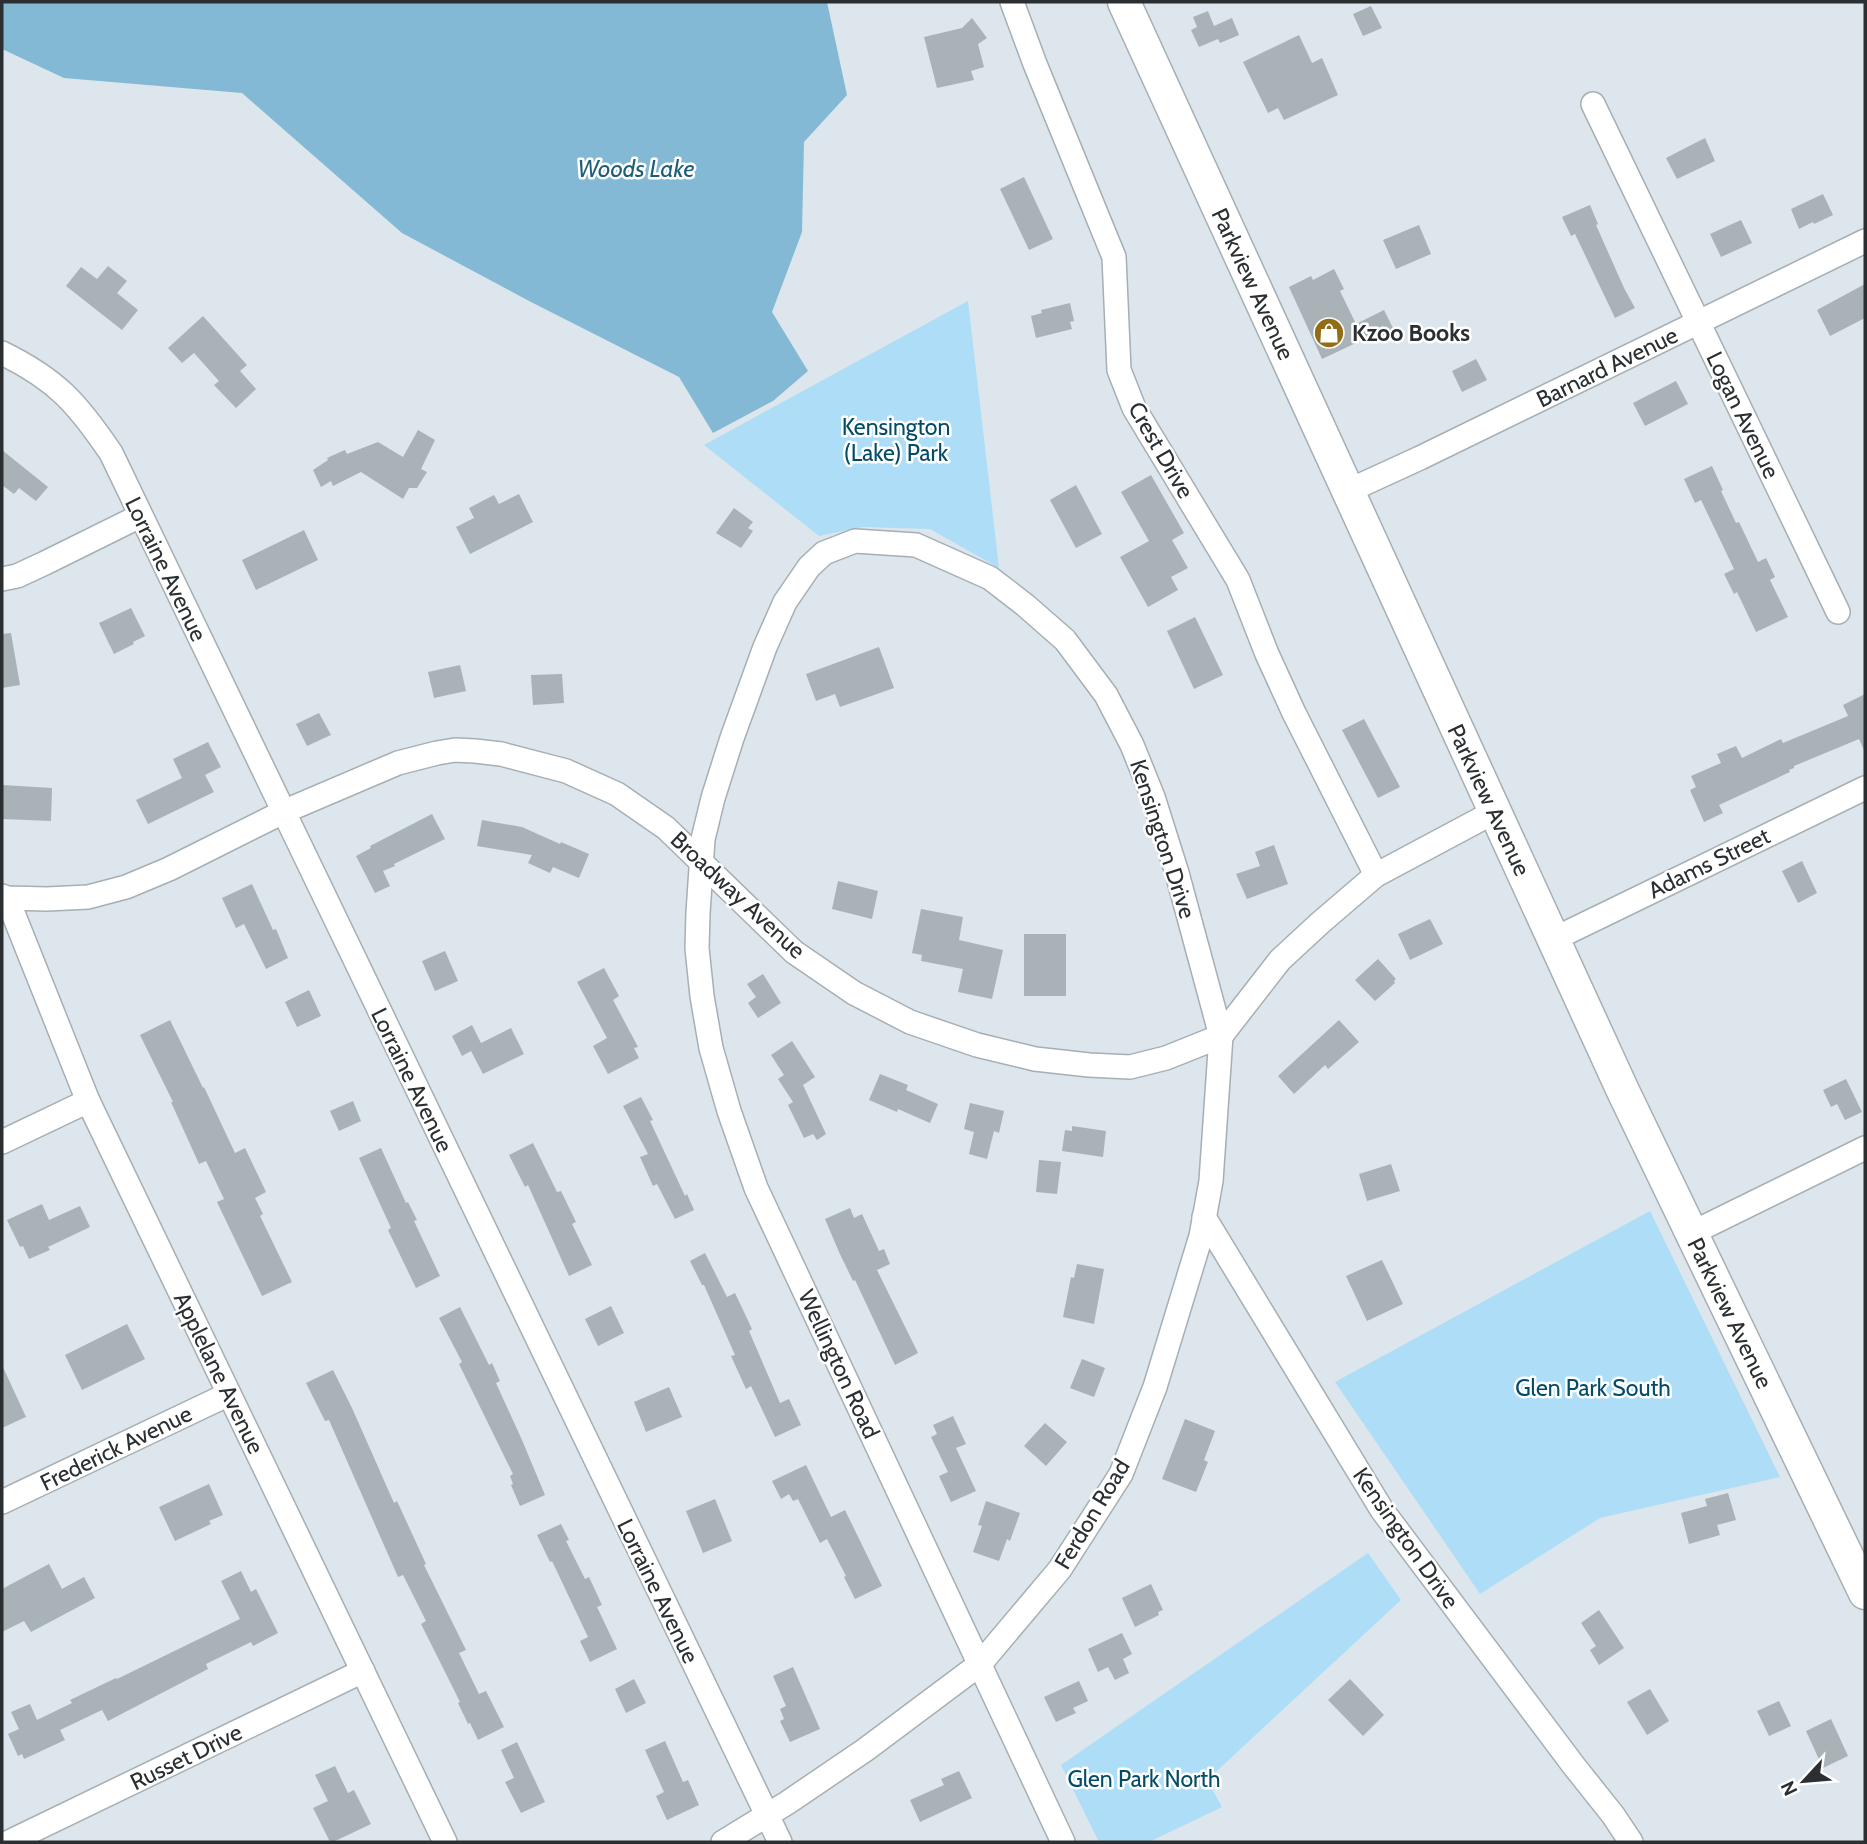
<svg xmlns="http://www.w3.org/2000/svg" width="1867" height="1844" viewBox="0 0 1867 1844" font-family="Cabin,sans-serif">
	<rect width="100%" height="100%" fill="#dce6ec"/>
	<!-- green -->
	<g fill="#aeddf7">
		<polygon points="968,301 999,568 930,529 863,527 819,536 704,445"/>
		<polygon points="1650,1211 1780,1477 1600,1518 1480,1594 1335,1382"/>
		<polygon points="1368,1553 1401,1600 1207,1780 1222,1807 1149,1842 1099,1842 1061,1765"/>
	</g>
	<!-- water -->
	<polygon fill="#84b9d5" points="2,2 827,2 847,95 804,142 802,232 772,312 808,371 773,401 713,433 679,377 531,302 402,233 242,93 64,78 2,49"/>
	<!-- building -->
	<g fill="#a8b2b7">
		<polygon points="1371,6 1382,28 1363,36 1353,14"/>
		<polygon points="1208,11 1214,26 1232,18 1239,35 1220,43 1218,39 1199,47 1191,30 1197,27 1193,17"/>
		<polygon points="972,18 987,38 978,44 984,67 971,71 974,80 937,88 924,37 962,28"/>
		<polygon points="1299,35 1312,63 1322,58 1338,95 1284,120 1278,108 1268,113 1243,62"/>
		<polygon points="1705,138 1715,161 1677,179 1666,158"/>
		<polygon points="1024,177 1053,239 1029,250 1000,189"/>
		<polygon points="1823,194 1833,215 1814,224 1813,222 1799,229 1791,209"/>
		<polygon points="1590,205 1598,224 1596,225 1624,288 1635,308 1615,318 1575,234 1571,236 1562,217"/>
		<polygon points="1741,220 1752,243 1721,257 1710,234"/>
		<polygon points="1419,225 1431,254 1396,269 1383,240"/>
		<polygon points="108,266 127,281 117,293 138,310 122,330 66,286 81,267 97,279"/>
		<polygon points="1334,269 1344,289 1340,291 1356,324 1384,310 1394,330 1379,337 1377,333 1322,359 1289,287 1311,276 1313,280"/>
		<polygon points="1865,284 1865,318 1830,336 1817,310"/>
		<polygon points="1070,303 1074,321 1070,322 1072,329 1036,338 1031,316 1042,313 1041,310"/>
		<polygon points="203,316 247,365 240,371 256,389 236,408 214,385 219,381 194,353 182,363 168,348"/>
		<polygon points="1476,359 1487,380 1462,392 1452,371"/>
		<polygon points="1676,381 1688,404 1645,426 1633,403"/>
		<polygon points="418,430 435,440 421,469 427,472 417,488 409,488 403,499 361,472 333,486 331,481 321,487 313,470 328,460 327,458 345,450 347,454 378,442 403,457"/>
		<polygon points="2,450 48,487 36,501 19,488 14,494 2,485"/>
		<polygon points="1712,466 1723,490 1721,491 1736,523 1739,522 1758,562 1766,558 1775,577 1770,580 1788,617 1756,632 1737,592 1734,594 1724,574 1734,569 1701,500 1695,503 1684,479"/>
		<polygon points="1151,475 1184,533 1172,540 1188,568 1171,577 1178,590 1148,607 1120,557 1149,541 1121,492"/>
		<polygon points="1076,485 1102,534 1076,548 1050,500"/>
		<polygon points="519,494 533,522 470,554 456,527 474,518 469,508 494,495 499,504"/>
		<polygon points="734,508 753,522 748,528 753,531 741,548 716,533"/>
		<polygon points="304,530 318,560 256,590 242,560"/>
		<polygon points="131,608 145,636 133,642 134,644 114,654 99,623"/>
		<polygon points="1195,617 1223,675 1194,689 1167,631"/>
		<polygon points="11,633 20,685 2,688 2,634"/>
		<polygon points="879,647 894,688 840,707 835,694 816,701 806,674"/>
		<polygon points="460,665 466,691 434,698 428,672"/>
		<polygon points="562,674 564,703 533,705 531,675"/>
		<polygon points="1865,694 1865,752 1859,739 1794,766 1794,768 1789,770 1790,772 1719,805 1723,813 1704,822 1690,790 1696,787 1691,776 1721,763 1717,754 1736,746 1742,758 1781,739 1783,743 1848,716 1843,705"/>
		<polygon points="319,713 331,735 307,746 296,724"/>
		<polygon points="1364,719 1400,787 1378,798 1342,730"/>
		<polygon points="208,742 221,767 205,775 214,792 148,824 136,800 182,778 173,759"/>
		<polygon points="2,785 52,788 51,821 2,819"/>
		<polygon points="432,814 445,839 394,864 395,866 383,871 390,886 375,893 356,856 371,848 370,846"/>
		<polygon points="482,820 522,827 560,844 561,842 589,854 579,878 553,867 550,873 528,863 532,855 477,846"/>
		<polygon points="1274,845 1288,884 1247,899 1236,874 1260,866 1255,852"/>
		<polygon points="1802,861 1817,893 1798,903 1782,871"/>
		<polygon points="838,881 878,891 872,919 832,909"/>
		<polygon points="252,884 273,930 276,929 288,958 266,969 244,924 236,928 222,898"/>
		<polygon points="921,909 963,917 959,940 1003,950 992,999 958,992 963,969 921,961 922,955 912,953"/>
		<polygon points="1430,919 1443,944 1410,960 1398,934"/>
		<rect x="1024" y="934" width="42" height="62"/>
		<polygon points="445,951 458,981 435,991 422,961"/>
		<polygon points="1378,959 1396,979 1394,981 1395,983 1375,1001 1355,980"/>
		<polygon points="604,968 619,996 613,1000 638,1047 634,1048 639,1058 608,1074 593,1046 607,1038 577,982"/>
		<polygon points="763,974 781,1003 758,1018 748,1003 756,997 747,984"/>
		<polygon points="309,990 321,1016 297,1027 285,1002"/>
		<polygon points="170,1020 203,1088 204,1087 235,1153 245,1148 266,1192 255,1198 263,1214 260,1216 292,1282 262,1296 217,1202 224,1199 206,1161 199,1164 171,1102 173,1102 140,1035"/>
		<polygon points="1339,1020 1359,1042 1328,1069 1325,1065 1294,1094 1278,1076"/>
		<polygon points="472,1025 481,1043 511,1028 524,1054 483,1074 471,1051 462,1056 452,1036"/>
		<polygon points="792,1041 815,1077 803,1085 826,1134 817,1140 813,1134 804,1138 788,1105 793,1102 778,1079 784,1075 771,1055"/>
		<polygon points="880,1074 908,1085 906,1090 938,1104 930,1123 898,1109 897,1112 869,1100"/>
		<polygon points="1846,1079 1862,1112 1845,1120 1837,1104 1831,1107 1823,1090"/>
		<polygon points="641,1097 653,1120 650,1121 685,1196 687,1194 694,1210 675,1219 657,1184 653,1186 640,1157 648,1154 623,1106"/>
		<polygon points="353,1101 361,1121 339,1131 330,1111"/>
		<polygon points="970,1103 1004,1111 999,1133 994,1131 987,1159 969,1154 974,1132 964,1129"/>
		<polygon points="1072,1126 1106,1131 1103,1157 1062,1151 1065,1130 1072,1131"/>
		<polygon points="533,1143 557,1192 561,1191 576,1222 572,1224 592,1265 569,1276 528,1185 525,1187 509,1155"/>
		<polygon points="381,1148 406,1203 408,1202 417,1220 414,1221 440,1276 416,1288 388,1230 391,1228 359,1158"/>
		<polygon points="1039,1160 1061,1162 1057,1194 1036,1192"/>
		<polygon points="1391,1164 1400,1191 1367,1201 1359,1174"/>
		<polygon points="42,1204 49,1220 80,1206 90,1227 48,1247 50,1250 29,1259 23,1246 20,1247 7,1220"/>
		<polygon points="850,1208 854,1218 862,1214 879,1251 884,1249 890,1264 877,1270 918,1353 895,1365 855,1280 853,1281 839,1252 825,1219"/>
		<polygon points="705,1253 727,1297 735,1293 752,1329 749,1331 780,1403 789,1399 801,1425 775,1437 751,1386 746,1389 731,1356 735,1355 704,1285 702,1285 690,1261"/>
		<polygon points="1382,1260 1403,1304 1367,1321 1346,1276"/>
		<polygon points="1077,1264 1104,1269 1094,1324 1063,1317 1071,1277 1074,1278"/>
		<polygon points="611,1306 624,1333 598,1346 585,1319"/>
		<polygon points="460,1307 489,1365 492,1363 500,1381 496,1383 522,1440 545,1495 520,1506 511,1485 513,1484 510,1476 513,1474 459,1364 462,1362 439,1318"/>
		<polygon points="127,1324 145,1359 82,1390 65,1355"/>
		<polygon points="1082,1359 1105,1368 1094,1397 1070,1388"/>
		<polygon points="2,1365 26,1417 2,1428"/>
		<polygon points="333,1370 352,1408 394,1503 397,1501 426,1564 424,1565 466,1650 459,1653 479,1694 486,1691 504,1727 478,1740 470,1723 468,1724 458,1703 460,1702 421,1624 426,1621 403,1575 398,1577 329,1420 325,1421 306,1383"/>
		<polygon points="669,1387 682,1417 646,1432 634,1402"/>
		<polygon points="953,1416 966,1444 956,1448 976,1491 951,1502 939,1476 948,1472 931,1437 937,1434 933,1425"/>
		<polygon points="1185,1419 1215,1431 1204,1460 1208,1462 1196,1492 1162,1479"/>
		<polygon points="1045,1423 1067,1442 1046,1466 1024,1446"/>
		<polygon points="806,1465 831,1517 845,1510 882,1586 855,1599 844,1577 846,1576 827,1539 820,1543 798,1499 793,1501 789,1494 781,1499 772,1481"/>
		<polygon points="209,1484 223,1515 209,1521 211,1524 175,1541 159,1507"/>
		<polygon points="1728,1493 1736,1520 1717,1525 1720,1535 1689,1544 1681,1513 1707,1506 1705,1499"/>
		<polygon points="715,1499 732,1541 703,1553 686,1511"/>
		<polygon points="986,1501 1020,1513 1010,1541 1007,1539 999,1561 973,1552 982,1526 978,1525"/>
		<polygon points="561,1524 569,1540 566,1541 585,1579 589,1577 602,1605 597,1607 617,1649 590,1662 580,1641 588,1637 552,1561 550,1562 537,1535"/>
		<polygon points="49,1564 62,1589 84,1577 95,1598 31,1632 24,1621 2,1632 2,1589"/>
		<polygon points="241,1571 251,1592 256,1589 278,1633 253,1646 251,1642 206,1664 208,1669 108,1721 102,1710 60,1730 65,1740 24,1759 22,1754 18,1756 8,1734 19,1729 11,1712 30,1704 37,1720 72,1703 70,1700 116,1678 117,1679 240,1619 221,1581"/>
		<polygon points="1151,1584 1163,1610 1158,1612 1159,1615 1135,1627 1122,1598"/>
		<polygon points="1599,1610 1624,1648 1599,1665 1590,1650 1596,1646 1581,1623"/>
		<polygon points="1122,1633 1132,1654 1123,1659 1129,1673 1115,1680 1108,1667 1098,1672 1088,1649"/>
		<polygon points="793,1667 820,1729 790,1742 780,1721 784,1719 780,1709 786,1706 773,1676"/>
		<polygon points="634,1679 646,1703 626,1713 615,1689"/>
		<polygon points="1350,1679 1384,1715 1363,1736 1328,1700"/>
		<polygon points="1079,1681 1088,1701 1073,1708 1076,1713 1056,1722 1044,1697"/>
		<polygon points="1650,1689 1669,1721 1647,1735 1627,1702"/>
		<polygon points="1779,1701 1791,1726 1769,1736 1757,1711"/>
		<polygon points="1831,1719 1848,1756 1823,1768 1806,1731"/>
		<polygon points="665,1741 683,1782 688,1780 699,1805 667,1820 656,1796 664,1792 645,1750"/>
		<polygon points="517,1742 545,1802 521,1813 505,1782 514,1778 501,1750"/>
		<polygon points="335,1766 348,1793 354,1790 371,1824 333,1842 330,1842 313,1808 328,1801 315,1775"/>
		<polygon points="959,1771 972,1798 920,1822 910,1800 944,1785 941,1779"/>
	</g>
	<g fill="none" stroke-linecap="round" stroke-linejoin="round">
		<!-- street casing -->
		<g stroke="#a5afb4" stroke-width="26">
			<g id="street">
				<polyline points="1012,2 1035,64 1114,257 1119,370 1134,408 1238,580 1267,654 1294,713 1376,875"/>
				<polyline points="1593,104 1838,612"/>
				<path d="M2 353C57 380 77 403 111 453L780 1842"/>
				<polyline points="1348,491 1420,458 1865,241"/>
				<polyline points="2,579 17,576 45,563 140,516"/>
				<polyline points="2,896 7,898 47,899 88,897 126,887 169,869 283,812 398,763 437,753 455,750 475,751 501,754 566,771 617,794 666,828 794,952 854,993 910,1022 977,1045 1035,1059 1089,1065 1130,1067 1166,1058 1221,1036 1280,960 1320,923 1376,875 1494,812"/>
				<polyline points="7,898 88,1101 445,1842"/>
				<polyline points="1554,939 1865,788"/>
				<polyline points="2,1142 88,1101"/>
				<polyline points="1204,1217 1382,1510 1574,1766 1613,1815 1631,1842"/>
				<polyline points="1692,1233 1865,1148"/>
				<polyline points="2,1502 229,1394"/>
				<polyline points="9,1842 363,1671"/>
				<polyline points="723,1842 787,1803 865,1750 980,1664 1060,1569 1121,1474 1155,1387 1201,1236 1211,1181 1221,1036 1177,873 1153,797 1132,745 1106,695 1065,640 1025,605 990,578 916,545 855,541 824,553 809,567 785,602 765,647 732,738 713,798 703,839 698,913 697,948 702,996 711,1048 729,1111 756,1188 1063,1842"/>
			</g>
		</g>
		<!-- secondary casing -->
		<g stroke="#a5afb4" stroke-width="35">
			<polyline id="secondary" points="1124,2 1623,1091 1865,1593"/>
		</g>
		<!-- street -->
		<use href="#street" stroke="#fff" stroke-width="23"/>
		<!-- secondary -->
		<use href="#secondary" stroke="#fff" stroke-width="32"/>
	</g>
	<!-- icons -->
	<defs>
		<g id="shop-disc" transform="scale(1.575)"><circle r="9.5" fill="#936d16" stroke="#fff"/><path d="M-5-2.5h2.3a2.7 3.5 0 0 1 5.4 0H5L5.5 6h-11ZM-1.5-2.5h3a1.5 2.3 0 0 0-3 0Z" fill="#fff"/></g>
	</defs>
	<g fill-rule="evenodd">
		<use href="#shop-disc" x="1329" y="333"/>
	</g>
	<g text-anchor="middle" stroke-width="5" stroke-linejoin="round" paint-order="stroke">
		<!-- street labels -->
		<g font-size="23" fill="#2b2f31" stroke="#fff">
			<text transform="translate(1253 284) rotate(65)" y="8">Parkview Avenue</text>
			<text transform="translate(1607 367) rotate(-26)" y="8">Barnard Avenue</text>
			<text transform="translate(1743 415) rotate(64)" y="8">Logan Avenue</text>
			<text transform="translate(1161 450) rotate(60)" y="8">Crest Drive</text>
			<text transform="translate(166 569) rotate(64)" y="8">Lorraine Avenue</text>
			<text transform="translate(1489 800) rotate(65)" y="8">Parkview Avenue</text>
			<text transform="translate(1163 839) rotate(72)" y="8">Kensington Drive</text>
			<text transform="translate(1709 863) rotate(-26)" y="8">Adams Street</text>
			<text transform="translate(738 895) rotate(43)" y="8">Broadway Avenue</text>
			<text transform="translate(412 1080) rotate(64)" y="8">Lorraine Avenue</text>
			<text transform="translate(1730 1313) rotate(64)" y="8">Parkview Avenue</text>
			<text transform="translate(839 1364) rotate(65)" y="8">Wellington Road</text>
			<text transform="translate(219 1373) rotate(64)" y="8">Applelane Avenue</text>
			<text transform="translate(116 1448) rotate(-26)" y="8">Frederick Avenue</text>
			<text transform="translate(1092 1514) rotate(-59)" y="8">Ferdon Road</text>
			<text transform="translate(1406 1538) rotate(55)" y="8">Kensington Drive</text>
			<text transform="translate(658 1591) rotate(64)" y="8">Lorraine Avenue</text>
			<text transform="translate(186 1757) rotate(-26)" y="8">Russet Drive</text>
		</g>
		<!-- poi labels -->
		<g font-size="23" font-weight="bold" fill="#2b2f31" stroke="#fff" text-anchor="start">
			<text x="1352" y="341">Kzoo Books</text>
		</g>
		<!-- park labels -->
		<g font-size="23" fill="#034c68" stroke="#fff">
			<text x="896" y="435">Kensington<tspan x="896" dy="26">(Lake) Park</tspan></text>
			<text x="1593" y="1396">Glen Park South</text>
			<text x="1144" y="1787">Glen Park North</text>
		</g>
		<!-- water labels -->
		<g font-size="24" font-style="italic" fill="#1e5d7a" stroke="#fff">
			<text x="636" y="177">Woods Lake</text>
		</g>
	</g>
	<!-- border -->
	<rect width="1867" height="1844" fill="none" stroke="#2b2f31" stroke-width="7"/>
	<!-- north arrow -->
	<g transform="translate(1804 1781) rotate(244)" stroke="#ffffff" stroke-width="5" paint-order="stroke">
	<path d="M0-5L12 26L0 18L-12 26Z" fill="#2b2f31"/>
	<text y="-10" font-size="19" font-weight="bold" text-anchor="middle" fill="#2b2f31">N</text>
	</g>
</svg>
